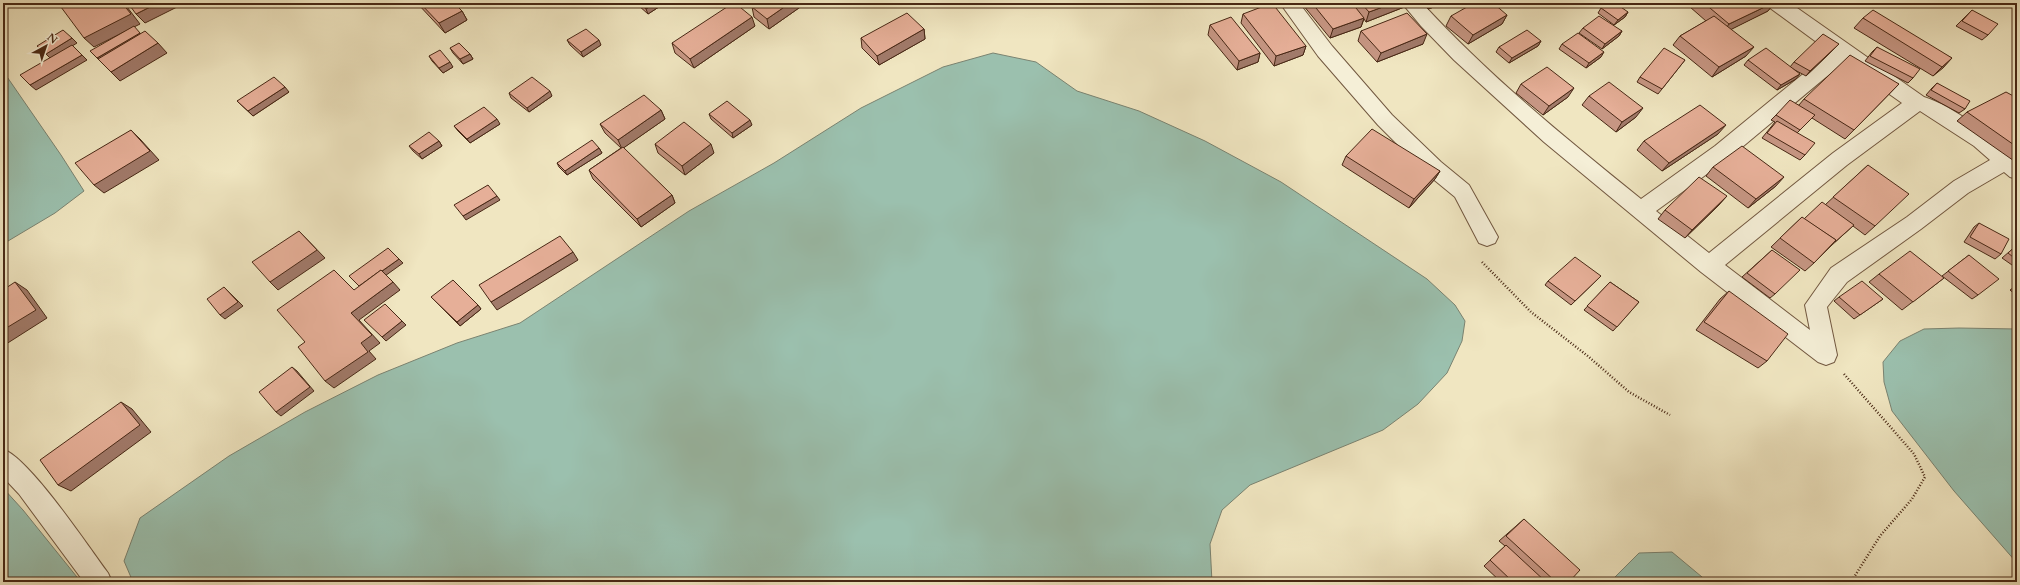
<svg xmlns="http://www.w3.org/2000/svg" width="2020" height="585" viewBox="0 0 2020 585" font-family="Cardo,serif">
	<rect width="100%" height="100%" fill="#f0e6c1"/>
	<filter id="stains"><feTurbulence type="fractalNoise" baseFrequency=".005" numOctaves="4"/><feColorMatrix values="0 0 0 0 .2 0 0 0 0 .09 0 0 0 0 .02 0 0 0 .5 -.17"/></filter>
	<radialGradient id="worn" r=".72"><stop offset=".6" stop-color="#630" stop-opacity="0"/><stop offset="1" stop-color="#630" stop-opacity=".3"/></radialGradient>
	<!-- water -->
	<g fill="#9bc0ae" stroke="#7a8371">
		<polygon points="993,53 1036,62 1077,91 1139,111 1205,141 1281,182 1427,279 1455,305 1465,321 1462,341 1447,373 1418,404 1383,430 1250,485 1222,510 1210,544 1212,582 133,582 124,561 140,518 229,456 305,412 378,375 457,343 520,323 689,211 774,163 861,108 943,67"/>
		<polygon points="3,71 61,155 84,191 55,213 3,244"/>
		<polygon points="1959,328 2017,329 2017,563 1954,491 1892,411 1884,382 1883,362 1900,341 1924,329"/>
		<polygon points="3,488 23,510 81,582 3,582"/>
		<polygon points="1672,552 1708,582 1610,582 1639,553"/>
	</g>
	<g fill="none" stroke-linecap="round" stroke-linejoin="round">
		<!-- street casing -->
		<g stroke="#725840" stroke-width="2">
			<g id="street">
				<polygon points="1280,3 1299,3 1332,46 1392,115 1441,162 1469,185 1498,237 1495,243 1487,246 1479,243 1455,197 1427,174 1378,125 1318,56"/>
				<path d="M1402 3H1422C1488 75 1565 138 1641 199L1715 146 1830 52 1770 8 1768 3H1790L1924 97C1954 106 1993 138 2017 159V179L2010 177 2004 172 1968 193 1921 229 1847 282 1827 307 1837 355 1834 362 1826 365 1818 362 1701 272 1544 142 1454 60 1421 26ZM1844 62 1902 103 1833 153 1709 253 1656 211 1729 158ZM1920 111 1974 146 1990 160 1954 181 1907 217 1831 268 1805 305 1810 330 1725 265 1847 165Z"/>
				<path d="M3 449C31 460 87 545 108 573L112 582H84L19 494 3 477Z"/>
			</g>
		</g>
		<!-- path -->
		<g stroke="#482815" stroke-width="2.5" stroke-dasharray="1 2" stroke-linecap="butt">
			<polyline points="1482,262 1531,312 1589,357 1629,392 1670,415"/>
			<polyline points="1844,374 1914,454 1925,477 1912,499 1880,536 1851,582"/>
		</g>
		<!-- street -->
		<use href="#street" fill="#f5efd7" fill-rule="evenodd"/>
	</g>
	<!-- wall -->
	<g fill="#c69683" stroke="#482815">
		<polygon points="417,3 454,3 462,11 467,20 445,33"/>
		<polygon points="637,3 665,3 648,14 638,5"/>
		<polygon points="806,3 769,29 754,17 752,7"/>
		<polygon points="1304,3 1412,3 1412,4 1366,22 1364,19 1361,27 1330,38 1303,5"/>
		<polygon points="1423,3 1446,3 1428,9"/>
		<polygon points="1692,3 1774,3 1768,11 1731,29 1746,56 1712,77 1673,45 1680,36 1706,21 1690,7"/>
		<polygon points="1601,8 1628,12 1625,17 1614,25 1598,13"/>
		<polygon points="1972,10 1988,35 1982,40 1956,26"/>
		<polygon points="1243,14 1306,46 1303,55 1274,66 1241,23"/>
		<polygon points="1507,15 1502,24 1468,44 1446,26 1451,16"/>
		<polygon points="1863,18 1952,58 1933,76 1854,28"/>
		<polygon points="1210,25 1260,53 1258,62 1237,70 1208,35"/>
		<polygon points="755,26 694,68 675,53 672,43"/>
		<polygon points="1583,28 1622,31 1619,36 1602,49 1579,33"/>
		<polygon points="924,29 925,39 879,65 862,48 861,38"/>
		<polygon points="1361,31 1423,44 1377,62 1358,41"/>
		<polygon points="567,40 601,45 583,57 570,45"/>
		<polygon points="1541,41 1538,46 1509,63 1496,52 1499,47"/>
		<polygon points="1562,44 1601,57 1586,68 1559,49"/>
		<polygon points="1877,47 1913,78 1908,83 1865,61 1872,52"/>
		<polygon points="450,48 470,54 473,59 463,64 453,53"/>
		<polygon points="1834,49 1806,76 1793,69 1796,79 1777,90 1744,65 1748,60 1790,67 1794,62"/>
		<polygon points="429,56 453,67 443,73 432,61"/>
		<polygon points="1685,60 1658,94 1637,82 1640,77"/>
		<polygon points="1937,83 1965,109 1959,113 1926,95 1932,88"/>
		<polygon points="1521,84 1568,97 1543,115 1516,93"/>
		<polygon points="1899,84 1845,139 1812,118 1797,133 1805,155 1800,160 1762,138 1775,122 1771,120 1776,115 1799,105 1804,99"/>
		<polygon points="289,92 253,116 237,101"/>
		<polygon points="509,93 552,96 529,112 511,98"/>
		<polygon points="1589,96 1636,117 1616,132 1582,105"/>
		<polygon points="2017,98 2017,163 1957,121 1967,112"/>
		<polygon points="661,110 665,119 623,148 672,195 675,203 641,227 593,179 589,170 621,148 605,133 600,124"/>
		<polygon points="709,114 752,125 733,138 711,119"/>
		<polygon points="500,124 470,143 458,131 454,126"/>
		<polygon points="1718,134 1662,171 1637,150 1644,141"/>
		<polygon points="439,141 442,146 422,159 413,151 409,146"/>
		<polygon points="655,144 714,153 685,175 658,153"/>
		<polygon points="599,148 602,153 567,175 559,167 557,163"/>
		<polygon points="1346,156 1440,171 1435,179 1409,208 1342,165"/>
		<polygon points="1868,165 1875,226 1865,235 1853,226 1832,245 1814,263 1805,271 1771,247 1802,217 1804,219 1825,205"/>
		<polygon points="1713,167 1776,186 1748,208 1706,176"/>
		<polygon points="1719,205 1685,238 1658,219 1665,210"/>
		<polygon points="1979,223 2001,254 1995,259 1964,242 1974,227"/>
		<polygon points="2017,245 2017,261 2012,265 2002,258"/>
		<polygon points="1772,250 1775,294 1770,298 1742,277"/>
		<polygon points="1969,255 1978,295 1972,299 1942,276"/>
		<polygon points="1879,274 1944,278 1902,310 1869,282"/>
		<polygon points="1601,276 1571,305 1545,285 1548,281"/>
		<polygon points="1610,282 1639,302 1613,331 1584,310"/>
		<polygon points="2017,285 2017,296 2010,290"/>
		<polygon points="1729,291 1767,361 1758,368 1696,330 1720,299"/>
		<polygon points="431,297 478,305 481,309 460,326"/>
		<polygon points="1839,297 1883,299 1854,319 1834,301"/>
		<polygon points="1524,519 1569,582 1501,582 1484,566 1505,546 1499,541"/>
	</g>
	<!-- shaded-wall -->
	<g fill="#a17a6a" stroke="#482815">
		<polygon points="122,3 124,3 140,24 94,47 84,38"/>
		<polygon points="158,3 185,3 145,23 136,14"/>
		<polygon points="655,3 665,3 648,14 646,9"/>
		<polygon points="790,3 806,3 769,29 767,19"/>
		<polygon points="1394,3 1412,3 1412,4 1366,22 1369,12"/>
		<polygon points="1431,3 1446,3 1428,9"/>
		<polygon points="1773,3 1774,3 1768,11 1722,34 1729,24"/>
		<polygon points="462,11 467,20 445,33 439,23"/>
		<polygon points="1628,12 1625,17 1614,25 1618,20"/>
		<polygon points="1507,15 1502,24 1468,44 1473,35"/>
		<polygon points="752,17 755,26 694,68 690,59"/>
		<polygon points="1364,18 1361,27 1330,38 1333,29"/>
		<polygon points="924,29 925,39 879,65 877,56"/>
		<polygon points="1622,31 1619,36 1602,49 1605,44"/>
		<polygon points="140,33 145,38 102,63 97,58"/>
		<polygon points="1427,34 1423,44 1377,62 1381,53"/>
		<polygon points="72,38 77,43 51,59 46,54"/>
		<polygon points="599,40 601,45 583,57 581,52"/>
		<polygon points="1541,41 1538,46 1509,63 1512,58"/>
		<polygon points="158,43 167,53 120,81 111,72"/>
		<polygon points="1839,44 1834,49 1806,76 1810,71"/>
		<polygon points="1306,46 1303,55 1274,66 1276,56"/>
		<polygon points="1754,47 1746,56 1712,77 1719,67"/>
		<polygon points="1604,52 1601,57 1586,68 1589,63"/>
		<polygon points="1260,53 1258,62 1237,70 1239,61"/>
		<polygon points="470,54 473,59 463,64 460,59"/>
		<polygon points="82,55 87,60 36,90 30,85"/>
		<polygon points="1952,58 1943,68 1933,76 1942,67"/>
		<polygon points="450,62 453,67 443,73 439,68"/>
		<polygon points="1800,74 1796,79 1777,90 1781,85"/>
		<polygon points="285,87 289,92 253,116 248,111"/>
		<polygon points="1574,88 1568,97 1543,115 1549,106"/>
		<polygon points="550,91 552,96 529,112 527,108"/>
		<polygon points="1643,108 1636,117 1616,132 1622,122"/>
		<polygon points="661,110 665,119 622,149 618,140"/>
		<polygon points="497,119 500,124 470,143 467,139"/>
		<polygon points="750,120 752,125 733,138 732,133"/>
		<polygon points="1726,125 1718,134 1662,171 1669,163"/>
		<polygon points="131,130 140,139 159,160 104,193 94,185"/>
		<polygon points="439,141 442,146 422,159 419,154"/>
		<polygon points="711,144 714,153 685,175 682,166"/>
		<polygon points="599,148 602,153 567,175 565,171"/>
		<polygon points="1440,171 1435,179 1409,208 1414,199"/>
		<polygon points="1784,177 1776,186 1748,208 1756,199"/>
		<polygon points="672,195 675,203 641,227 637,219"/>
		<polygon points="497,196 500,200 466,220 463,216"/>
		<polygon points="1727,196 1719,205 1685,238 1692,230"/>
		<polygon points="299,231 325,258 278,290 270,282"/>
		<polygon points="573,252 578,260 497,310 491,302"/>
		<polygon points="399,259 403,263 364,291 360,287"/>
		<polygon points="15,282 27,290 47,318 3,346 3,330"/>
		<polygon points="393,282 400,290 359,320 380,343 369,351 376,359 334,388 325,381 361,343 351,313"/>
		<polygon points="224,287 243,306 225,319 220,315"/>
		<polygon points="478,305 481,309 460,326 457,322"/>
		<polygon points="402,321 406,325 386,341 382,337"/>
		<polygon points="292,367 297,371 314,391 281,416 276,412"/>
		<polygon points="121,402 132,409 151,432 71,491 58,485"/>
	</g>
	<!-- building -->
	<g fill="#e6af98" stroke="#482815">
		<polygon points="58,3 122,3 131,14 84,38"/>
		<polygon points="128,3 158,3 136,14"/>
		<polygon points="420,3 454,3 462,11 439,23"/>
		<polygon points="639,3 655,3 646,9"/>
		<polygon points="733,3 735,3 752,17 690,59 672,43"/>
		<polygon points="758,3 790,3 767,19 752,7"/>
		<polygon points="1272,3 1306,46 1276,56 1243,14"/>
		<polygon points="1312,3 1352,3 1364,18 1333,29"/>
		<polygon points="1361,3 1394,3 1369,12"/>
		<polygon points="1474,3 1493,3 1507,15 1473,35 1451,16"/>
		<polygon points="1608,3 1615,3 1628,12 1618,20 1601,8"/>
		<polygon points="1704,3 1773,3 1729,24"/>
		<polygon points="1873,10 1952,58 1942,67 1863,18"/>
		<polygon points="1972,10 1998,24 1988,35 1962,21"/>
		<polygon points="907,13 924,29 877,56 861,38"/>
		<polygon points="1407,13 1427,34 1381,53 1361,31"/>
		<polygon points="1599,16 1622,31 1605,44 1583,28"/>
		<polygon points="1714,16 1754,47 1719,67 1680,36"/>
		<polygon points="1231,17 1260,53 1239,61 1210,25"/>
		<polygon points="134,26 140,33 97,58 90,51"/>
		<polygon points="586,29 599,40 581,52 567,40"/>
		<polygon points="63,30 72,38 46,54 37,46"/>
		<polygon points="1527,30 1541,41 1512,58 1499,47"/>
		<polygon points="145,31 158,43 111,72 98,59"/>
		<polygon points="1578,33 1604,52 1589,63 1562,44"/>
		<polygon points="1823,34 1839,44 1810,71 1794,62"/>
		<polygon points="459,43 470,54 460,59 450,48"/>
		<polygon points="72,45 82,55 30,85 20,75"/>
		<polygon points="1877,47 1920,69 1913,78 1870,56"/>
		<polygon points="1664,48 1685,60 1662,89 1640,77"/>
		<polygon points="1766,48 1800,74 1781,85 1748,60"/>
		<polygon points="440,50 450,62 439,68 429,56"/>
		<polygon points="1850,55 1899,84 1854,130 1804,99"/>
		<polygon points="1547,67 1574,88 1549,106 1521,84"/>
		<polygon points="274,77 285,87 248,111 237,101"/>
		<polygon points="532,77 550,91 527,108 509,93"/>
		<polygon points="1609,82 1643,108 1622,122 1589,96"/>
		<polygon points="1937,83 1970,101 1965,109 1931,90"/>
		<polygon points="2006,92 2017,98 2017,147 1967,112"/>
		<polygon points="644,95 661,110 618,140 600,124"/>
		<polygon points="1790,100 1815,115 1800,130 1776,115"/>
		<polygon points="727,101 750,120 732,133 709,114"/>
		<polygon points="1700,105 1726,125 1669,163 1644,141"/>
		<polygon points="484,107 497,119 467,139 454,126"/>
		<polygon points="1777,121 1815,143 1805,155 1767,133"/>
		<polygon points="684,122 711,144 682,166 655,144"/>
		<polygon points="1372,129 1440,171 1414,199 1346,156"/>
		<polygon points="131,130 150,151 94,185 75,163"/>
		<polygon points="429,132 439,141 419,154 409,146"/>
		<polygon points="592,140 599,148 565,171 557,163"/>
		<polygon points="1742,146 1784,177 1756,199 1713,167"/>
		<polygon points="623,147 672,195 637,219 589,170"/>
		<polygon points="1868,165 1909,194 1875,226 1833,197"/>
		<polygon points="1699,177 1727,196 1692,230 1665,210"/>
		<polygon points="488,185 497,196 463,216 454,205"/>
		<polygon points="1822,202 1854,225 1835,242 1836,240 1804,219"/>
		<polygon points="1802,217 1836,240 1814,263 1780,238"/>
		<polygon points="1979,223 2009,239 2001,254 1970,237"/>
		<polygon points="299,231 317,250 270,282 252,262"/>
		<polygon points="560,236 573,252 491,302 479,285"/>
		<polygon points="2017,245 2017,260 2008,253"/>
		<polygon points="388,248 399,259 382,271 381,270 359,286 349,276"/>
		<polygon points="1772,250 1800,270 1775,294 1747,273"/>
		<polygon points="1910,251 1944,278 1913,302 1879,274"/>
		<polygon points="1969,255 1999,279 1978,295 1948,271"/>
		<polygon points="1575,257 1601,276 1575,301 1548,281"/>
		<polygon points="334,270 354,290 381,270 393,282 351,313 372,335 361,343 368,352 325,381 298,347 305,342 277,310"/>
		<polygon points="453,280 478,305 457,322 431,297"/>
		<polygon points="1862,281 1883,299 1860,315 1839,297"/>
		<polygon points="15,282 36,310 3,330 3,290"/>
		<polygon points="1610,282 1639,302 1617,327 1587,306"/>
		<polygon points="224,287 238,302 220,315 207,299"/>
		<polygon points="1729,291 1788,334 1767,361 1704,322"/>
		<polygon points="385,304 402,321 382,337 364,320"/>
		<polygon points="292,367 310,387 276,412 259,392"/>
		<polygon points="121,402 140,425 58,485 40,460"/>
		<polygon points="1524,519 1580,570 1569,582 1556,582 1506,536"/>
		<polygon points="1506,545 1546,582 1513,582 1490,560"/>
	</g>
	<!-- margin -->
	<rect width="2020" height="585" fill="none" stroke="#f0e6c1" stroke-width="16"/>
	<rect x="4" y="4" width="2012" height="577" fill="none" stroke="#482815" stroke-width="2"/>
	<rect x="8" y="8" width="2004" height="569" fill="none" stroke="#482815"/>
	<!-- north arrow -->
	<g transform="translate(46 46) rotate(40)" stroke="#f5efd7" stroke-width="3" paint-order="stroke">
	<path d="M0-3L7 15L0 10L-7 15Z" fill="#482815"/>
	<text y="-6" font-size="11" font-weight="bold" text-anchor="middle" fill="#482815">N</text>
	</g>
	<rect width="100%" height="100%" filter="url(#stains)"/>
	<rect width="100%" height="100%" fill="url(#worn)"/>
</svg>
